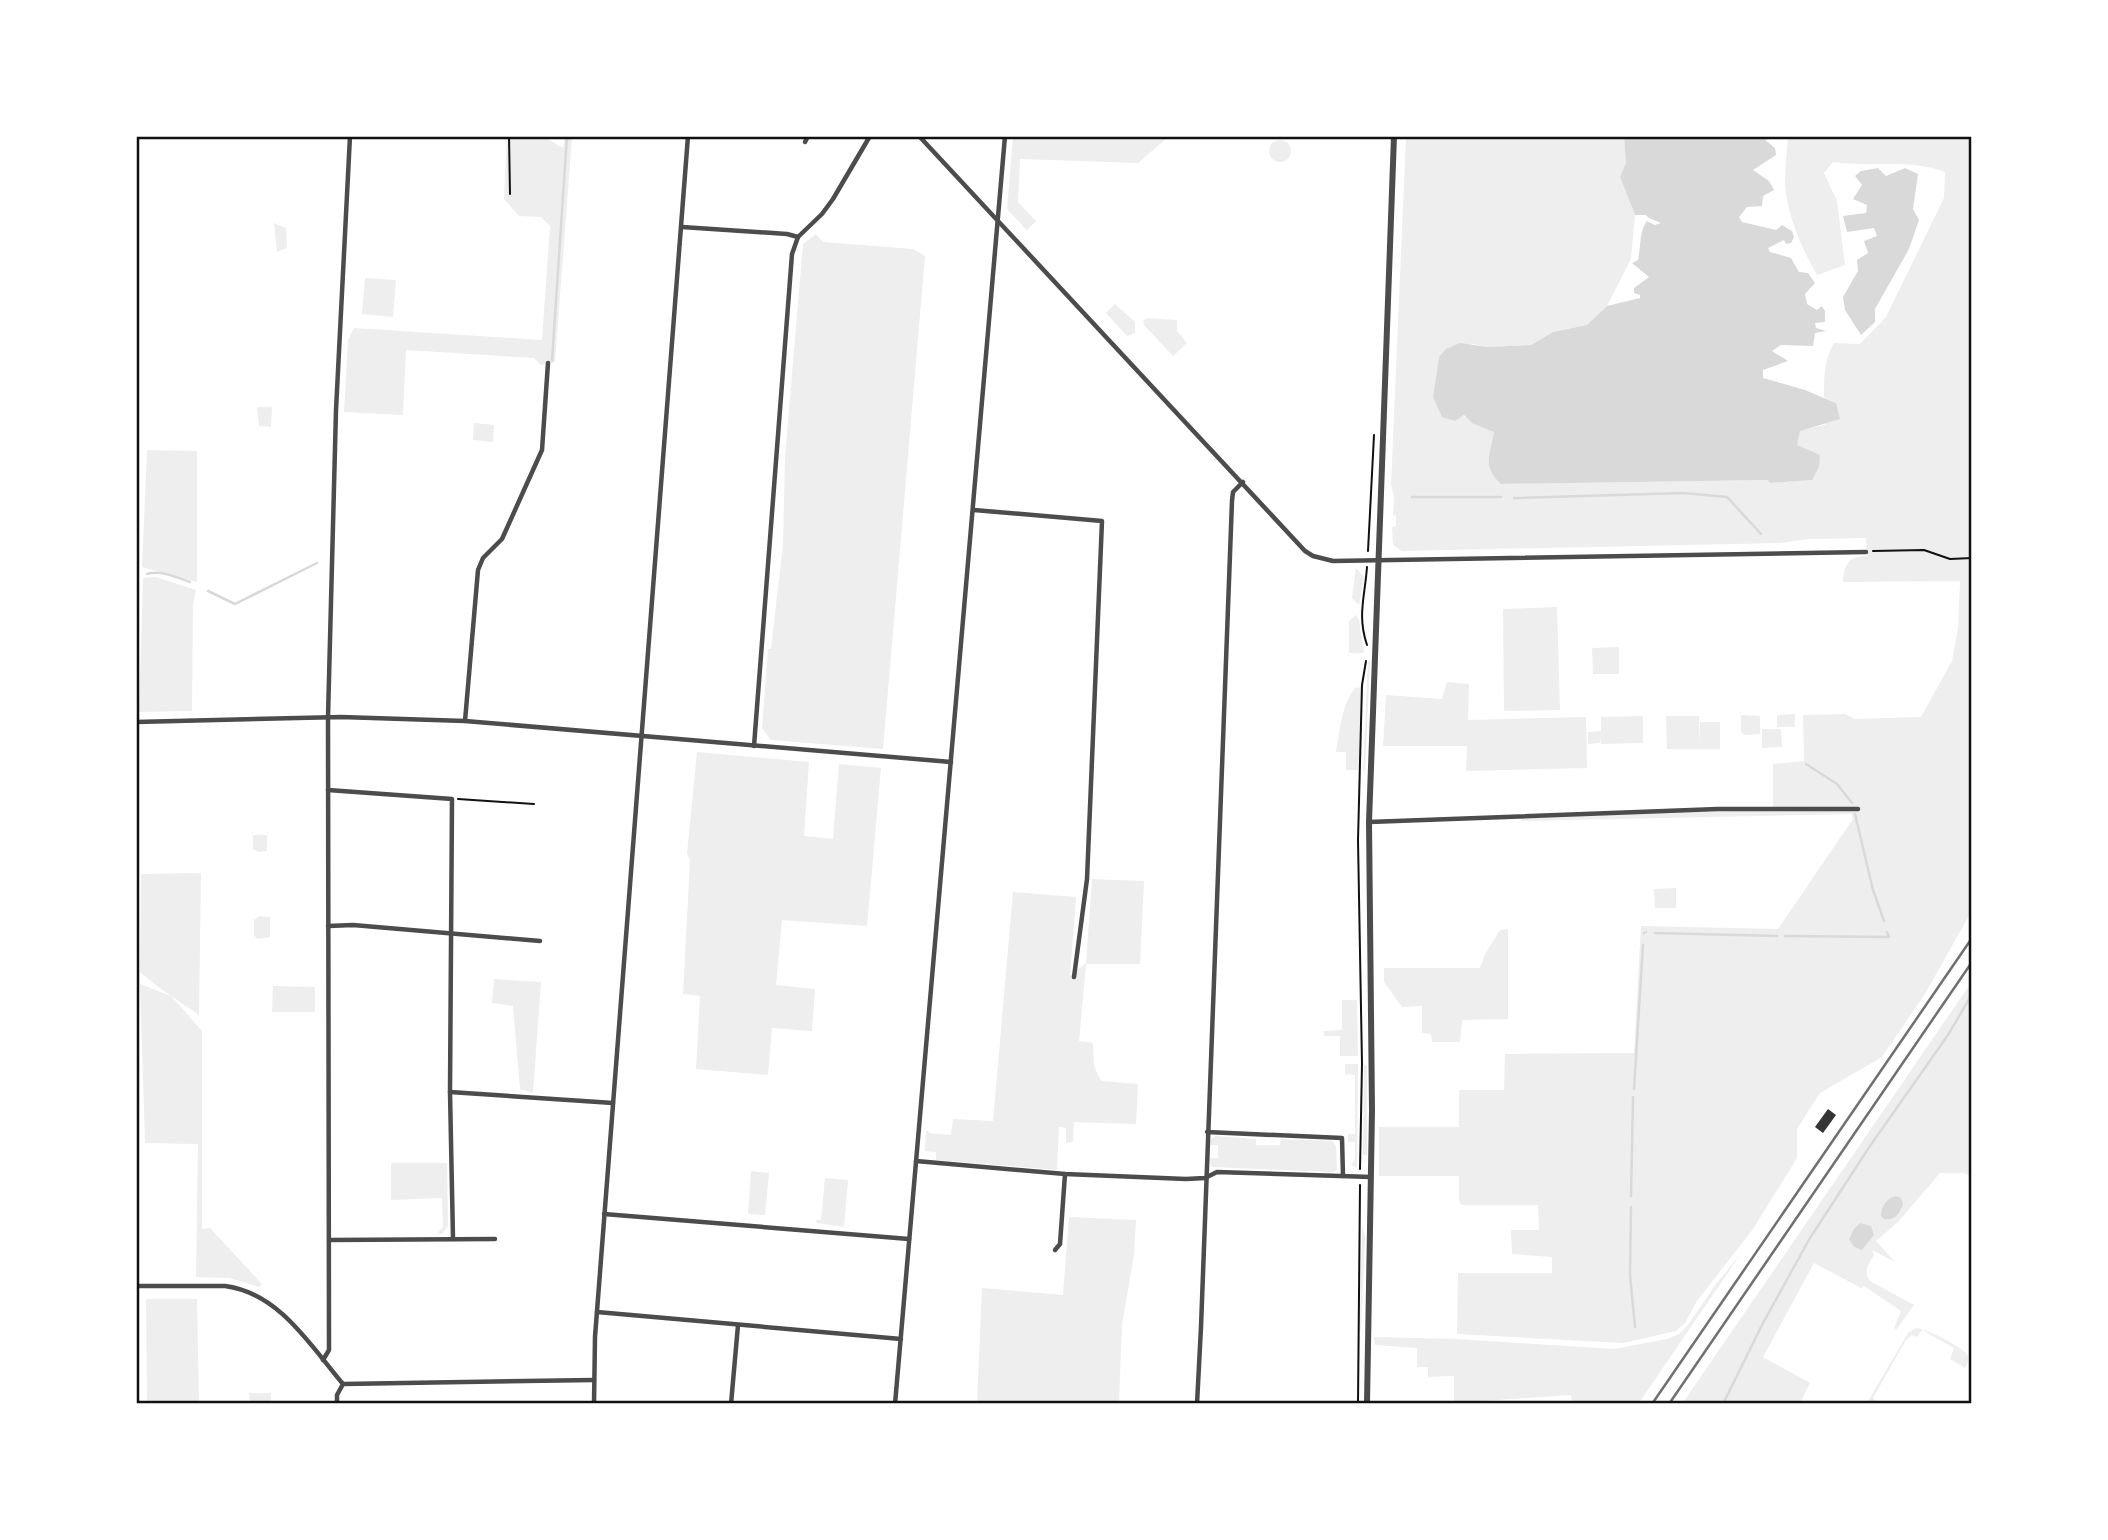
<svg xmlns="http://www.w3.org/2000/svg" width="2108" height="1540" viewBox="0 0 2108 1540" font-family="'Asap Condensed',sans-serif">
	<rect width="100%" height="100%" fill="#fff"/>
	<!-- green -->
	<g fill="#eee">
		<polygon points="507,137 544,137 563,148 565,137 572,137 555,362 541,365 534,358 406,350 403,415 344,412 348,340 354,328 542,340 550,226 541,217 519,216 504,199"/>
		<polygon points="1013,137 1013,136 1168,137 1138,163 1020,159 1018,202 1036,221 1027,230 1007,209"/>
		<path d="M1406 137H1624L1626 163 1620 177 1635 215 1631 259 1607 306 1587 325 1553 332 1531 345 1487 347 1473 344 1439 357 1433 397C1454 409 1472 423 1494 432 1490 454 1483 468 1501 484L1768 480 1770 483 1812 480 1796 445 1800 430 1825 425 1836 403 1824 397C1824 376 1824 360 1834 343L1860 344 1886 317 1944 198 1945 172C1910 158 1870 168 1833 162L1824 173 1837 201 1845 265 1817 275C1801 247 1786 213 1785 181 1785 166 1787 151 1788 137H1971V912L1925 994 1882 1057 1820 1093 1797 1129V1158L1753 1229 1697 1301 1685 1323 1676 1331 1623 1343 1457 1334 1458 1273H1552V1257L1512 1254 1511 1230H1539L1538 1205H1462L1459 1201V1176H1379V1127H1459V1090H1504L1505 1054 1634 1053 1641 926 1778 929 1853 819 1851 814 1521 821V816L1773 810V764L1804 761 1803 715 1845 714 1855 719 1921 717 1952 661 1958 628 1960 581 1843 582C1844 565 1848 556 1867 556L1866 538 1810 539 1779 543 1402 551 1393 545 1392 527 1396 526V516L1393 515 1394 495 1391 485Z"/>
		<circle cx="1280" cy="151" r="11"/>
		<polygon points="274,223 286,228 287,248 277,252"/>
		<polygon points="816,234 823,242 913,249 925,256 883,749 771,740 762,728 768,649 771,649 783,544 785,457 803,244"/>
		<polygon points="365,278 396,280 393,317 362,314"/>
		<polygon points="1115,304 1135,322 1135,333 1127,336 1106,313"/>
		<polygon points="1147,318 1177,320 1177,331 1187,343 1173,356 1144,325 1143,321"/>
		<polygon points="257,407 272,407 271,427 259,426"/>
		<polygon points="474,423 494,425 493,442 473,440"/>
		<polygon points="147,450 197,451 197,582 142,567"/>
		<polygon points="1356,568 1364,577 1359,605 1352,598"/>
		<polygon points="156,577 196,590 193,605 192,711 139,712 143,578"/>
		<polygon points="1557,607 1560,710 1504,711 1503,609"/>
		<polygon points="1356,615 1359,620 1364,653 1349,653 1349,621"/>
		<polygon points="1619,647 1619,674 1593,674 1592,648"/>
		<polygon points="1368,660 1370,662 1365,769 1363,772"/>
		<polygon points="1447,682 1469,684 1468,720 1586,717 1587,768 1466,771 1467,746 1383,746 1386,695 1442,699"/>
		<path d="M1363 687 1360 764 1358 770H1346V752H1336C1340 730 1341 706 1355 688Z"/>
		<polygon points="1795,714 1795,727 1777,727 1777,715"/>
		<polygon points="1741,715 1760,716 1760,734 1745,735 1741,732"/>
		<polygon points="1643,716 1643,743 1601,744 1600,735 1600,743 1588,744 1588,732 1601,731 1601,717"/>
		<polygon points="1666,716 1699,716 1700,746 1700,722 1720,722 1720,749 1667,749"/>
		<polygon points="1762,729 1781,729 1782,747 1762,748"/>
		<polygon points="697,752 809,762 804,836 833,839 839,764 881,768 867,926 782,920 776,985 815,989 812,1031 772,1028 768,1075 696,1069 700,996 683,994 690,860 687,854"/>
		<polygon points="253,835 267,835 267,851 259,852 253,849"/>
		<path d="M201 873 199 1015C179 1001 158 988 140 972L141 874Z"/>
		<polygon points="1092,879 1144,881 1140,964 1086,964 1079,1041 1093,1043 1094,1066 1101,1081 1138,1084 1136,1124 1074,1122 1073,1142 1066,1143 1066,1128 1059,1127 1057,1170 936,1160 936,1152 925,1151 926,1131 929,1131 929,1133 951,1135 953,1119 993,1121 1013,892 1076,897 1070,976 1086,963"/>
		<polygon points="1676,888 1676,908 1655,908 1654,889"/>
		<polygon points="260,916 270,917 270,937 257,939 254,935 254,920"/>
		<polygon points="1508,929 1508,1019 1462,1020 1460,1042 1432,1042 1431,1034 1422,1033 1422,1006 1402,1007 1384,982 1384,968 1480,968 1485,954 1500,930"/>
		<polygon points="494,979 541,982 533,1093 520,1089 513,1006 492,1003"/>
		<path d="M1971 983V1204L1969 1202V1175L1963 1173H1940L1898 1222 1876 1241 1895 1262 1872 1250 1874 1255C1868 1265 1863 1271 1870 1281L1914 1305 1896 1330 1894 1328 1901 1311 1864 1286 1861 1288 1814 1263 1763 1357 1810 1383 1800 1403 1682 1404Z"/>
		<polygon points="140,984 171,996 202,1031 202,1229 210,1228 262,1284 259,1287 229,1278 196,1277 198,1144 145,1143"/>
		<polygon points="273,986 315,987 315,1012 272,1012"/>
		<polygon points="1342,1000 1357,1000 1358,1056 1340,1056 1340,1036 1324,1036 1324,1031 1342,1030"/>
		<polygon points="1345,1064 1358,1064 1357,1168 1351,1165 1355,1159 1355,1142 1348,1142 1348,1134 1355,1134 1355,1075 1345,1074"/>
		<polygon points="1364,1064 1367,1066 1367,1155 1363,1155"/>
		<polygon points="1215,1136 1256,1139 1256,1145 1280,1145 1281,1139 1332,1141 1336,1146 1337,1170 1333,1172 1211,1167 1210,1158 1218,1158 1218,1145 1210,1145 1211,1139"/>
		<polygon points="391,1163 447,1163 448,1226 442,1234 437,1233 443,1227 442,1198 391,1200"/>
		<polygon points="751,1171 769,1173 765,1215 748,1214"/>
		<polygon points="825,1178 848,1180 844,1227 817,1223 816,1220 821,1220"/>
		<polygon points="1069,1217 1136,1220 1134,1255 1122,1325 1119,1403 977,1403 982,1288 1063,1295"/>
		<polygon points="1362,1224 1365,1237 1361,1330 1360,1330"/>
		<polygon points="1740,1255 1639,1403 1572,1403 1571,1395 1454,1403 1454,1376 1428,1377 1428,1367 1417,1367 1417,1348 1375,1345 1374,1337 1456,1339 1615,1349 1667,1339 1679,1334 1688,1325 1716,1284"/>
		<polygon points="146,1299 197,1299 199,1403 147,1403"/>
		<path d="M1916 1328C1925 1328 1965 1348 1968 1356 1969 1361 1967 1364 1965 1368L1950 1359 1954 1348 1922 1330 1917 1337 1912 1335 1906 1340 1873 1398 1879 1403H1867L1908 1333Z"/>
		<polygon points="249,1393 271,1393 271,1403 250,1403"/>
	</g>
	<!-- water -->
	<g fill="#d9d9d9">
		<path d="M1624 137H1775L1765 140 1775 148 1776 155 1753 170 1769 181 1774 190 1763 196 1762 206 1747 207 1739 217 1742 222 1776 230 1782 225 1792 231 1794 237 1791 243 1786 244 1784 240 1768 248 1770 252 1791 258 1799 272 1808 273 1815 283 1805 294 1807 304 1817 310 1822 306 1825 311V322L1815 323 1816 328 1826 331 1815 333 1813 346 1781 345 1772 351 1788 361 1763 370V378L1805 390 1836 403 1840 419 1800 431 1797 445 1820 455 1819 467 1812 480 1770 483 1767 480 1501 484C1482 467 1490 454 1494 432L1472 423 1464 415 1455 421 1442 417 1433 397 1439 357 1446 349 1460 343 1487 347 1531 345 1553 332 1587 325 1607 306 1640 298V295L1634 293V288L1649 277 1632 263 1638 260C1641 247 1639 231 1647 221L1655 225 1661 223 1649 218 1646 215H1635L1620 177 1626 163Z"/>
		<polygon points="1878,168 1886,176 1905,168 1918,174 1913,209 1919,220 1909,249 1875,309 1875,322 1861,335 1845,310 1843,297 1858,271 1857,260 1868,253 1864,241 1877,236 1874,228 1847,232 1843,216 1866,213 1867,205 1853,199 1862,185 1855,176 1861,171"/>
		<path d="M1896 1196 1901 1198 1903 1204C1900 1213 1895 1221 1884 1219L1881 1216C1881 1206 1887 1198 1896 1196Z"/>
		<polygon points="1860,1223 1871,1226 1874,1235 1862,1250 1854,1247 1849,1239 1854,1229"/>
	</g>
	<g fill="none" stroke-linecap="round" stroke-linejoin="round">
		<!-- stream -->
		<g stroke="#d9d9d9" stroke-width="2.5">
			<polyline points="552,361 567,136"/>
			<polyline points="1412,497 1501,497"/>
			<polyline points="1514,498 1683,493 1727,497 1761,534"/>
			<path d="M147 574C161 570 176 577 190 582"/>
			<polyline points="208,591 235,604 317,563"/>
			<polyline points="1806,764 1837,784 1852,803"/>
			<polyline points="1855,814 1873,890 1884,921"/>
			<polyline points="1644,933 1646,932"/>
			<polyline points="1655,933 1777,936"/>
			<polyline points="1785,936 1889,937 1887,932"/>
			<polyline points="1634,1089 1643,945"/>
			<polyline points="1631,1196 1633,1097"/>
			<polyline points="1631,1207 1630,1275 1635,1327"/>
			<polyline points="1723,1404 1763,1323 1810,1238 1870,1146 1948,1035 1972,994"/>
		</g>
	</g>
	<!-- building -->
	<polygon fill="#353535" points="1828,1109 1836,1115 1823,1133 1815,1127"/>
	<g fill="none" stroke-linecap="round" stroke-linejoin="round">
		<!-- path -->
		<g stroke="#111" stroke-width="2">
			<polyline points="509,136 510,194"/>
			<polyline points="1368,551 1374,435"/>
			<polyline points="1873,551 1924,550 1950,559 1972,558"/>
			<path d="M1367 567C1365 596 1357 616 1367 645"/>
			<polyline points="458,799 534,804"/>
			<polyline points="1360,1169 1362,1064 1358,840 1362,685 1366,661"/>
			<polyline points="1358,1404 1360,1185"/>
		</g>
		<!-- minor -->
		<g stroke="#4c4c4c" stroke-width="4.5">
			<polyline points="919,136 1305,551 1313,556 1333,561 1866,552"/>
			<polyline points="805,142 808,136"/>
			<polyline points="682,227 787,234 798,237"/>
			<polyline points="974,510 1102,521 1087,879 1074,977"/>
			<polyline points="465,721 478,570 483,558 502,539 542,450 548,363"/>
			<polyline points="136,722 341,717 465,721 951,762"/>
			<polyline points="754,746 792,254 798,237 822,214 833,199 870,136"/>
			<polyline points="328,790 452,799 450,1092 453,1239"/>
			<polyline points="1369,822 1718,809 1858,809"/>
			<polyline points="328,926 353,925 540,941"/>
			<polyline points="450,1092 613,1103"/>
			<polyline points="1207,1132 1342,1138 1343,1176"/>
			<polyline points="916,1161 1065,1174 1186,1179 1205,1178 1217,1172 1371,1177"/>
			<polyline points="604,1214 909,1239"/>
			<polyline points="329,1240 495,1239"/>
			<polyline points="1055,1250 1060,1244 1065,1174"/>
			<path d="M136 1286H225C279 1293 310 1345 343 1384"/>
			<polyline points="597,1312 901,1339"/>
			<polyline points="323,1360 329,1350 328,717 336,410 350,136"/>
			<polyline points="343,1384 594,1380"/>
			<polyline points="337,1404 337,1395 343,1384"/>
			<polyline points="594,1404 595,1337 688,136"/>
			<polyline points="731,1404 738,1325"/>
			<polyline points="895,1404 1005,136"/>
			<polyline points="1197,1404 1201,1327 1232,501 1233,492 1243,482"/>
		</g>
		<!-- tertiary -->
		<polyline stroke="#4c4c4c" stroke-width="6" points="1367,1404 1372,1111 1369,822 1394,136"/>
		<!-- rail -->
		<g stroke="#707070" stroke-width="2.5">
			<polyline points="1652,1404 1972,938"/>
			<polyline points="1669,1404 1972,962"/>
		</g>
	</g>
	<!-- border -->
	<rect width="2108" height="1540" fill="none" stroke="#ffffff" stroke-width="276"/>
	<rect x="138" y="138" width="1832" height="1264" fill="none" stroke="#111" stroke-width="2.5"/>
</svg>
